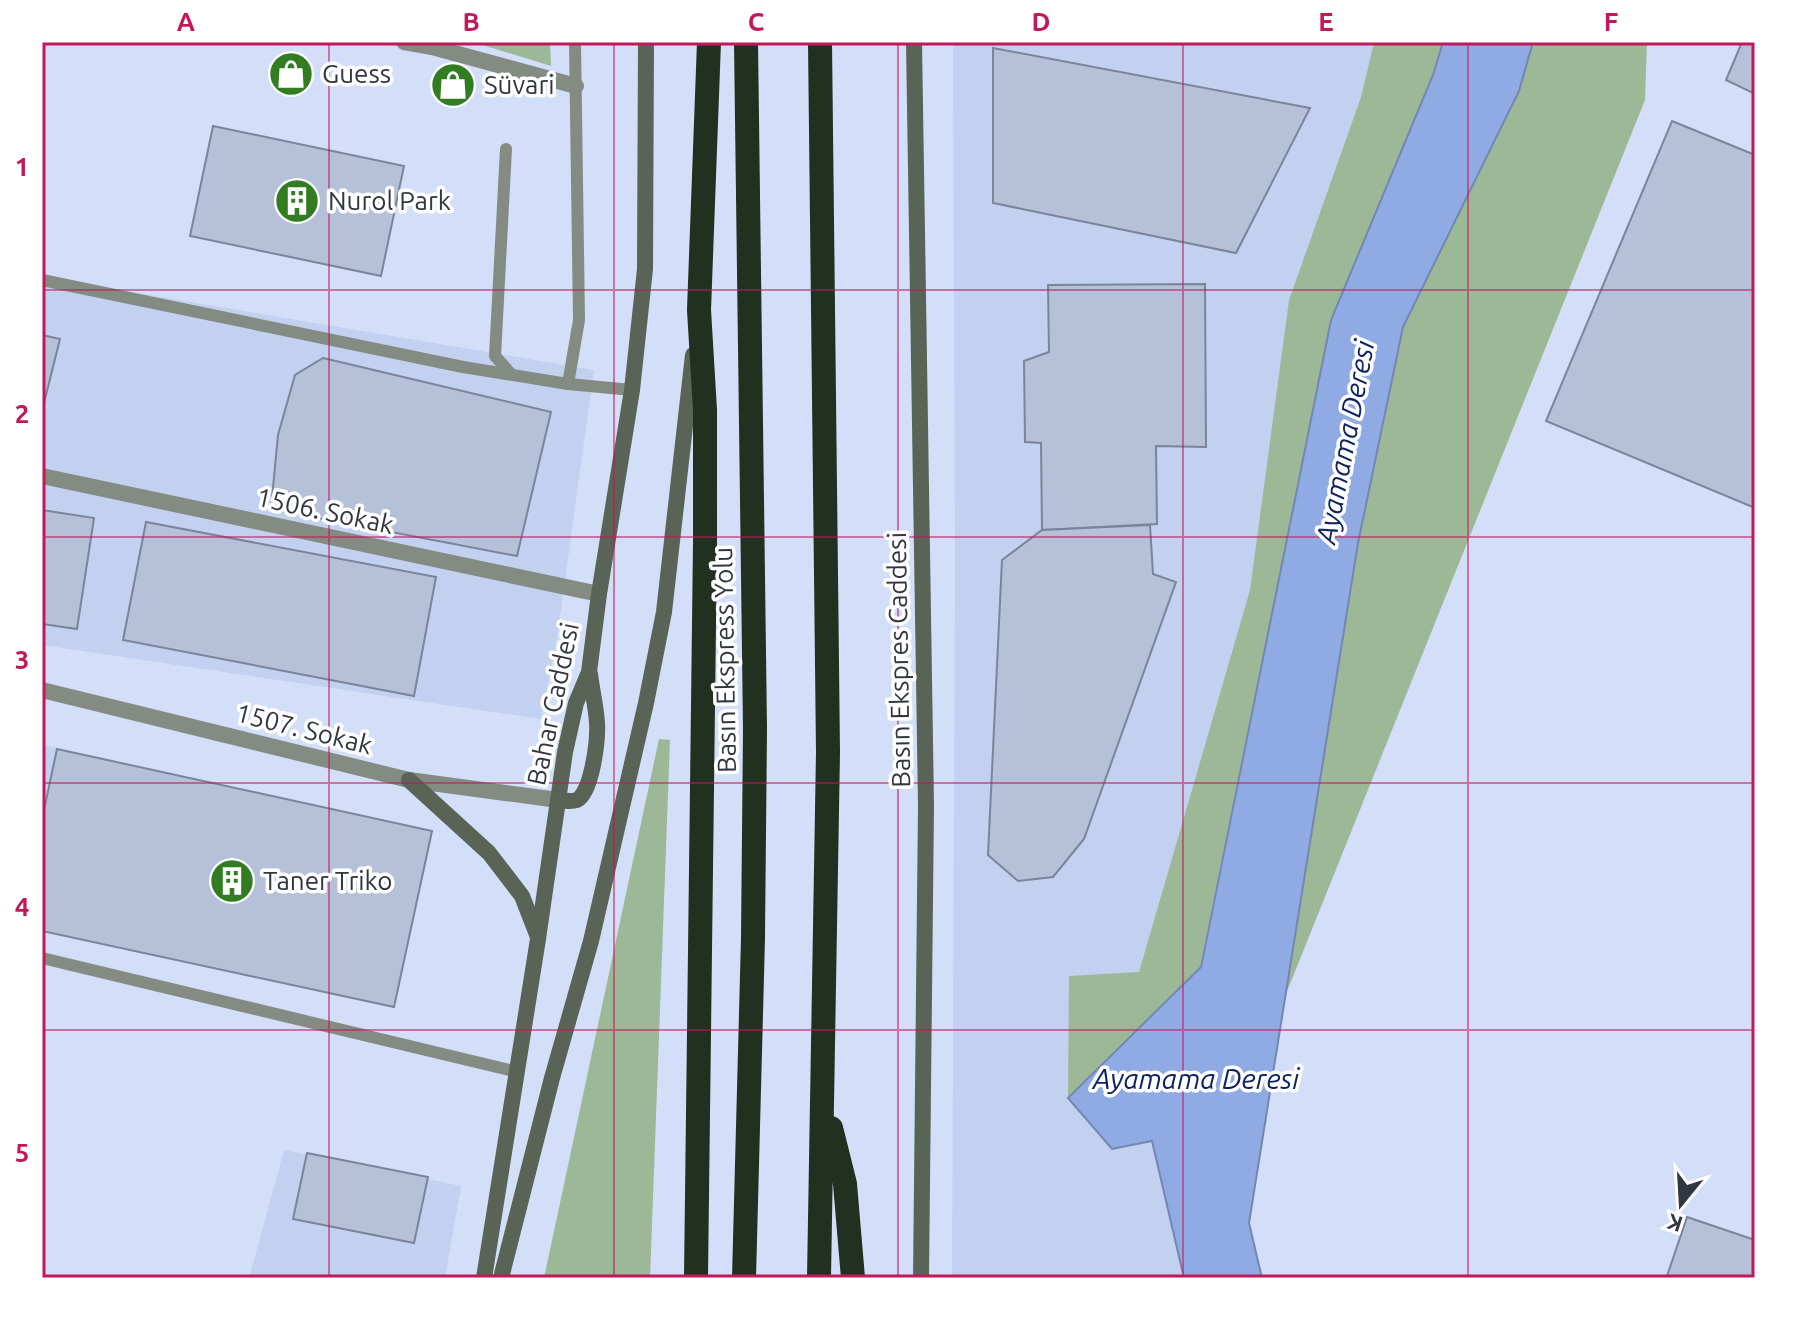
<svg xmlns="http://www.w3.org/2000/svg" width="1797" height="1320" viewBox="0 0 1797 1320" font-family="Ubuntu,sans-serif">
	<rect width="100%" height="100%" fill="#d3dff8"/>
	<!-- built -->
	<g fill="#c2d1ef">
		<polygon points="953,42 1374,42 1361,97 1289,300 1250,590 1139,973 1069,977 1152,1141 1184,1278 952,1278 955,569"/>
		<polygon points="42,277 594,370 557,638 541,719 42,645"/>
		<polygon points="42,744 58,748 42,809"/>
		<polygon points="284,1150 461,1186 445,1278 249,1278"/>
	</g>
	<!-- green -->
	<g fill="#9cb896">
		<polygon points="473,42 550,42 551,66"/>
		<polygon points="1374,42 1443,42 1433,75 1331,320 1200,967 1068,1098 1069,976 1139,972 1250,590 1289,300 1361,97"/>
		<polygon points="1533,42 1647,42 1645,100 1286,994 1358,543 1403,327 1519,91"/>
		<polygon points="659,739 670,740 650,1278 544,1278"/>
	</g>
	<!-- water -->
	<polygon fill="#90aae3" stroke="#7487b2" stroke-width="2" points="1443,42 1533,42 1519,91 1403,327 1358,543 1249,1223 1262,1278 1184,1278 1152,1141 1112,1149 1068,1098 1201,967 1331,320 1433,75"/>
	<!-- building -->
	<g fill="#b5c1d9" stroke="#7a849a" stroke-width="2">
		<polygon points="1742,42 1755,42 1755,94 1726,80"/>
		<polygon points="993,48 1310,108 1236,253 993,203"/>
		<polygon points="1672,121 1755,155 1755,508 1546,421"/>
		<polygon points="213,126 404,166 381,276 190,236"/>
		<polygon points="1205,284 1206,447 1156,446 1157,524 1042,530 1041,443 1025,442 1024,361 1049,352 1048,285"/>
		<polygon points="42,335 60,339 42,411"/>
		<polygon points="323,358 551,412 517,556 271,509 278,435 295,375"/>
		<polygon points="42,510 94,518 77,629 42,624"/>
		<polygon points="146,522 436,577 414,696 123,640"/>
		<polygon points="1150,525 1153,574 1176,582 1084,839 1053,877 1018,881 988,855 1002,560 1042,530"/>
		<polygon points="57,749 432,831 394,1007 42,931 42,819"/>
		<polygon points="307,1153 428,1177 414,1243 293,1219"/>
		<polygon points="1687,1217 1755,1240 1755,1270 1752,1278 1667,1276"/>
	</g>
	<g fill="none" stroke-linecap="round" stroke-linejoin="round">
		<!-- service -->
		<g stroke="#838b82" stroke-width="12">
			<polyline points="506,149 495,356 511,374"/>
			<polyline points="42,280 463,367 568,384 632,390"/>
			<polyline points="568,384 579,320 575,42"/>
			<polyline points="42,958 518,1072"/>
		</g>
		<!-- pedestrian -->
		<polyline stroke="#838b82" stroke-width="16" points="404,42 432,47 576,86"/>
		<!-- minor -->
		<g stroke="#838b82" stroke-width="16">
			<polyline points="42,476 599,594"/>
			<polyline points="42,690 409,780 558,800"/>
		</g>
		<!-- secondary -->
		<g stroke="#596356" stroke-width="16">
			<polyline points="914,42 926,805 921,1278"/>
			<polyline points="409,780 489,853 522,896 538,937"/>
			<path d="M558 800C565 801 571 802 577 800 592 792 598 740 597 723 596 707 592 690 590 674"/>
			<polyline points="484,1278 538,939 565,752 576,703 589,672 599,594 632,390 645,269 646,42"/>
			<polyline points="501,1278 552,1078 591,941 646,703 664,612 693,355"/>
		</g>
		<!-- motorway -->
		<g stroke="#22301f" stroke-width="24">
			<polyline points="831,1128 845,1184 853,1278"/>
			<polyline points="696,1278 705,542 705,410 699,310 709,42"/>
			<polyline points="744,1278 753,938 755,729 746,42"/>
			<polyline points="819,1278 828,752 820,42"/>
		</g>
	</g>
	<!-- grid -->
	<path fill="none" stroke="#c2185b" stroke-width="2" stroke-opacity="0.55" d="M329 42V1278M614 42V1278M898 42V1278M1183 42V1278M1468 42V1278M42 290H1755M42 537H1755M42 783H1755M42 1030H1755"/>
	<!-- icons -->
	<defs>
		<g id="shop-disc" transform="scale(2.3)"><circle r="9.5" fill="#327c22" stroke="#fff"/><path d="M-5-2.5h2.3a2.7 3.5 0 0 1 5.4 0H5L5.5 6h-11ZM-1.5-2.5h3a1.5 2.3 0 0 0-3 0Z" fill="#fff"/></g>
		<g id="building-disc" transform="scale(2.3)"><circle r="9.5" fill="#327c22" stroke="#fff"/><path d="M-4-6H4V6H1V3H-1V6H-4ZM-2.5-4.3h1.7v1.8h-1.7ZM.8-4.3h1.7v1.8H.8ZM-2.5-1h1.7V.8h-1.7ZM.8-1h1.7V.8H.8Z" fill="#fff"/></g>
	</defs>
	<g fill-rule="evenodd">
		<use href="#shop-disc" x="291" y="74"/>
		<use href="#shop-disc" x="453" y="85"/>
		<use href="#building-disc" x="297" y="201"/>
		<use href="#building-disc" x="232" y="881"/>
	</g>
	<g text-anchor="middle" stroke-width="7" stroke-linejoin="round" paint-order="stroke">
		<!-- poi labels -->
		<g font-size="26" fill="#323640" stroke="#fff" text-anchor="start">
			<text x="322" y="83">Guess</text>
			<text x="484" y="94">Süvari</text>
			<text x="328" y="210">Nurol Park</text>
			<text x="263" y="890">Taner Triko</text>
		</g>
		<!-- street labels -->
		<g font-size="26" fill="#323640" stroke="#fff">
			<text transform="translate(325 511) rotate(12)" y="9">1506. Sokak</text>
			<text transform="translate(725 660) rotate(-91)" y="9">Basın Ekspress Yolu</text>
			<text transform="translate(899 660) rotate(-91)" y="9">Basın Ekspres Caddesi</text>
			<text transform="translate(553 704) rotate(-78)" y="9">Bahar Caddesi</text>
			<text transform="translate(304 729) rotate(14)" y="9">1507. Sokak</text>
		</g>
		<!-- water labels -->
		<g font-size="28" font-style="italic" fill="#0d2364" stroke="#fff">
			<text transform="translate(1345 442) rotate(-79)" y="10">Ayamama Deresi</text>
			<text x="1196" y="1089">Ayamama Deresi</text>
		</g>
	</g>
	<!-- border -->
	<rect width="1797" height="1320" fill="none" stroke="#ffffff" stroke-width="88"/>
	<!-- north arrow -->
	<g transform="translate(1681 1204) rotate(198)" stroke="#ffffff" stroke-width="6" paint-order="stroke">
	<path d="M0-6L14 30L0 20L-14 30Z" fill="#323640"/>
	<text y="-12" font-size="22" font-weight="bold" text-anchor="middle" fill="#323640">K</text>
	</g>
	<rect x="44" y="44" width="1709" height="1232" fill="none" stroke="#c2185b" stroke-width="3"/>
	<g font-size="26" text-anchor="middle" font-weight="bold" fill="#c2185b">
		<text x="186" y="31">A</text>
		<text x="471" y="31">B</text>
		<text x="756" y="31">C</text>
		<text x="1041" y="31">D</text>
		<text x="1326" y="31">E</text>
		<text x="1611" y="31">F</text>
		<text x="22" y="176">1</text>
		<text x="22" y="423">2</text>
		<text x="22" y="669">3</text>
		<text x="22" y="916">4</text>
		<text x="22" y="1162">5</text>
	</g>
</svg>
